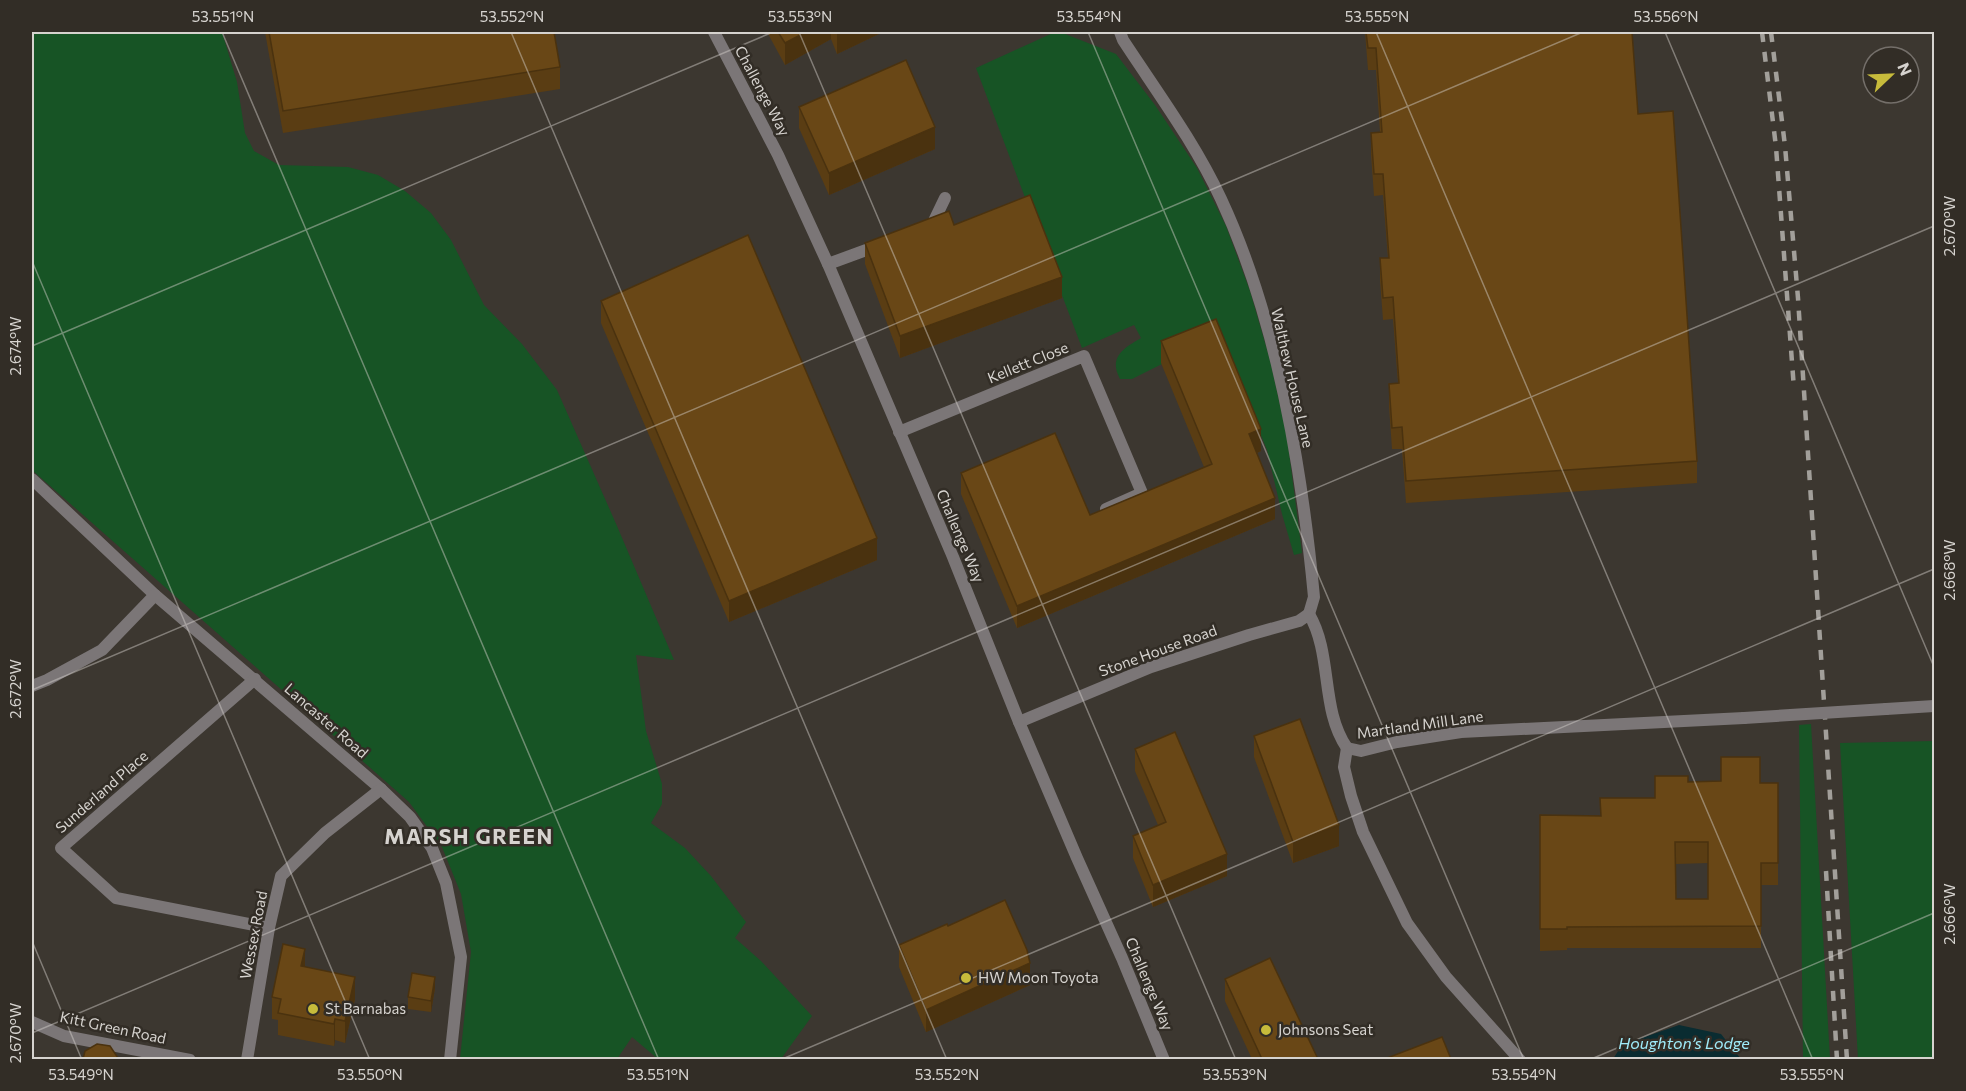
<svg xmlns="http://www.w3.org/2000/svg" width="1966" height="1091" viewBox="0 0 1966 1091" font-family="Commissioner,sans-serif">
	<rect width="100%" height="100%" fill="#3c3730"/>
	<!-- green -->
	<g fill="#175425">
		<polygon points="32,32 222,32 237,82 245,133 254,151 279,165 348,167 378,175 405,191 431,213 451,240 484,305 522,344 557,390 617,526 674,660 636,655 646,731 662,784 662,804 651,823 685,848 711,876 746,922 735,938 761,961 812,1016 781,1059 658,1059 632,1037 617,1059 460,1059 471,952 461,894 442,847 409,802 32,470"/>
		<path d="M1055 32H1060L1116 54 1155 105 1197 168 1226 226 1250 291 1270 360 1287 437 1302 553 1294 555 1282 514 1267 450 1220 335 1132 379H1120C1108 357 1124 348 1141 338L1134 325 1082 348 976 68Z"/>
		<polygon points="1811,724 1830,1059 1803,1059 1799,725"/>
		<polygon points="1934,741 1934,1059 1858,1059 1840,743"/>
	</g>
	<!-- water -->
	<polygon fill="#0a2c31" points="1679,1025 1721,1034 1741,1059 1613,1059 1622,1045"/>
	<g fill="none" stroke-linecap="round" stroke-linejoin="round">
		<!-- minor -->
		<g stroke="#7b7677" stroke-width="12">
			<path d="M1120 32 1123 40C1157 92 1195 143 1221 199 1276 317 1302 469 1314 597L1309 614"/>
			<polyline points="927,227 932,225 945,198"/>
			<polyline points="828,264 880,245"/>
			<polyline points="899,432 1084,356 1142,493 1106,509"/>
			<polyline points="32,479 155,595 381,789 410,817 432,848 446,883 461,957 450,1060"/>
			<path d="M1309 614C1333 655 1320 709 1347 748"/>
			<polyline points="255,679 61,848 116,898 269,928"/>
			<polyline points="32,686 47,680 102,650 155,595"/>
			<polyline points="1886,709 1934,706"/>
			<polyline points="1019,722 1151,667 1249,635 1299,621 1309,614"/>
			<polyline points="1347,748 1361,751 1397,742 1461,732 1744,718"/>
			<polyline points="1347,748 1344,767 1351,796 1363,832 1407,923 1446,977 1520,1060"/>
			<polyline points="247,1060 269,928 281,876 325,833 381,789"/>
		</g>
		<!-- tertiary -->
		<g stroke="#7b7677" stroke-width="12">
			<polyline points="714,32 778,155 828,264 953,557 1019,722 1077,858 1122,958 1164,1060"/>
			<polyline points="32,1022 64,1036 190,1060"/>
		</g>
		<!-- rail -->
		<g stroke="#a29f9a" stroke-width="4.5" stroke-dasharray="10 10" stroke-linecap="butt">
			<polyline points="1762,32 1776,147 1794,389"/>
			<polyline points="1771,32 1785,146 1798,298 1847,1060"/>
			<polyline points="1826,871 1837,1060"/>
		</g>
		<!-- minor-bridge -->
		<polyline stroke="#7b7677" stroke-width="12" points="1744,718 1886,709"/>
	</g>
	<!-- wall -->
	<g fill="#5a3d13" fill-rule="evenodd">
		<polygon points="265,32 554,32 560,67 560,89 283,133"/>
		<polygon points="767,32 883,32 837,54 831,39 785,65"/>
		<polygon points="1365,32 1632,32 1638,114 1697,461 1697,483 1406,503 1402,449 1392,449 1389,406 1389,384 1398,383 1393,319 1383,320 1380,280 1380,258 1388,258 1383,195 1374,196 1371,154 1371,133 1380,132 1376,70 1368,70"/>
		<polygon points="799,107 935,149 829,195 799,128"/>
		<polygon points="954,225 1062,298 900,358 865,264 865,243"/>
		<polygon points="601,301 877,560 729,622 601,323"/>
		<polygon points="1161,341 1261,451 1257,453 1275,519 1017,628 961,494 961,473 1090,515 1204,467 1161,363"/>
		<polygon points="1254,736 1339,846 1293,863 1254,757"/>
		<polygon points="1135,749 1227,876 1153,907 1133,858 1133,836 1158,825 1135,771"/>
		<path d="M1760 783H1778V885H1761V948H1567V950L1540 951V815L1601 816 1655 798ZM1708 863V899H1676V864Z"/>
		<polygon points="948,926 1030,985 926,1032 899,967 899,945"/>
		<polygon points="305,967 355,999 345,1043 335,1040 334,1046 278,1035 278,1020 272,1019 272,997"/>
		<polygon points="1225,979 1318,1059 1252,1059 1225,1001"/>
		<polygon points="435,988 431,1012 408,1009 408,997"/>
	</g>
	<!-- shaded-wall -->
	<g fill="#4a320f">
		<polygon points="806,32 831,32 831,39 785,65 785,43"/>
		<polygon points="840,32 883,32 837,54 837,33"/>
		<polygon points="935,127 935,149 829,195 829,173"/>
		<polygon points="1062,277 1062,298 900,358 900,336"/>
		<polygon points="1261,429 1261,451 1249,456 1249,434"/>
		<polygon points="1275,498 1275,519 1017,628 1017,606"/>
		<polygon points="877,538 877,560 729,622 729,601"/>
		<polygon points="1339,825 1339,846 1293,863 1293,842"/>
		<polygon points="1227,854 1227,876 1153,907 1153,885"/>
		<polygon points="305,949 305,971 301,966"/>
		<polygon points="1030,963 1030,985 926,1032 926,1010"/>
		<polygon points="355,977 355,999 345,1043 345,1021"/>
		<polygon points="435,977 435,988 431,1012 431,1001"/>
		<polygon points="335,1019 335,1040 334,1046 334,1024"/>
	</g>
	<!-- building -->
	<g fill="#694716" stroke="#4a320f" stroke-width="1.5" fill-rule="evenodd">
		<polygon points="269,32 554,32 560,67 283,111"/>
		<polygon points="778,32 806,32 785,43"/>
		<polygon points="1366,32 1632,32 1638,114 1673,111 1697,461 1406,481 1402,427 1392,428 1389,384 1399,383 1393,297 1383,298 1380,258 1389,258 1383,174 1374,174 1371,133 1382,132 1376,48 1368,48"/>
		<polygon points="906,60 935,127 829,173 799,107"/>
		<polygon points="1030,195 1062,277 900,336 865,243 949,211 954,225"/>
		<polygon points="748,235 877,538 729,601 601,301"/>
		<polygon points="1216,319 1261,429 1249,434 1275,498 1017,606 961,473 1055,433 1090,515 1212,464 1161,341"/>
		<polygon points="1300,719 1339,825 1293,842 1254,736"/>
		<polygon points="1175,732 1227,854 1153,885 1133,836 1166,822 1135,749"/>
		<path d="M1721 757H1760V783H1778V863H1761V926L1567 927V929H1540V815L1601 816 1600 798H1655V776H1688V782L1721 781ZM1675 842H1708V899H1676Z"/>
		<polygon points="1005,900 1027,950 1030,963 926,1010 899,945 947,924 948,926"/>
		<polygon points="283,944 305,949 301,966 355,977 345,1021 335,1019 334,1024 278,1013 281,999 272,997"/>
		<polygon points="1270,958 1318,1059 1262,1059 1225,979"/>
		<polygon points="412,973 435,977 431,1001 408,997"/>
		<polygon points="1442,1037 1451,1059 1388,1059 1387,1058"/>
		<polygon points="97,1044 110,1046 118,1058 118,1059 83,1059 85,1051"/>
	</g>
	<!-- ticks -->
	<path fill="none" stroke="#d6d3cf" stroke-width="1.5" stroke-opacity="0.45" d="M222 32 659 1060M511 32 947 1060M799 32 1236 1060M1088 32 1524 1060M1376 32 1813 1060M1665 32 1934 667M32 261 370 1060M32 346 773 32M32 690 1583 32M32 941 82 1060M32 1033 1934 226M780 1060 1934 569M1589 1060 1934 913"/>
	<!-- markers -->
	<g fill="#c7bb3b" stroke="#322d26" stroke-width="2">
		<circle cx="966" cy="978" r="6"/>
		<circle cx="313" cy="1009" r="6"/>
		<circle cx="1266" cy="1030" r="6"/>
	</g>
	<g text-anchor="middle" stroke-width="5" stroke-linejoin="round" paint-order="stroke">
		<!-- street labels -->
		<g font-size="15" fill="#d6d3cf" stroke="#322d26">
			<text transform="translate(762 91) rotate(62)" y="5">Challenge Way</text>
			<text transform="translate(1028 363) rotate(-22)" y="5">Kellett Close</text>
			<text transform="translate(1292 378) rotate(77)" y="5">Walthew House Lane</text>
			<text transform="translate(960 536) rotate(67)" y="5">Challenge Way</text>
			<text transform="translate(1158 651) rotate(-20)" y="5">Stone House Road</text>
			<text transform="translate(326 721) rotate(41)" y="5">Lancaster Road</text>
			<text transform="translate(1420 725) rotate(-8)" y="5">Martland Mill Lane</text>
			<text transform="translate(102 792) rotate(-41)" y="5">Sunderland Place</text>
			<text transform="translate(254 935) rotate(-79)" y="5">Wessex Road</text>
			<text transform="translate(1149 984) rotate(67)" y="5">Challenge Way</text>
			<text transform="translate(113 1028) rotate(12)" y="5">Kitt Green Road</text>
		</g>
		<!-- poi labels -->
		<g font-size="15" fill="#d6d3cf" stroke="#322d26" text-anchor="start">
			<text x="978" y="983">HW Moon Toyota</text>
			<text x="325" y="1014">St Barnabas</text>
			<text x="1278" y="1035">Johnsons Seat</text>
		</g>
		<!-- water labels -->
		<g font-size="16" font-style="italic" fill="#9febf9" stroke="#322d26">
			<text x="1684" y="1049">Houghton’s Lodge</text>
		</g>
		<!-- district labels -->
		<g font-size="21" font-weight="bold" letter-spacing="1.5" fill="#d6d3cf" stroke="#322d26">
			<text x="469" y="844">MARSH GREEN</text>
		</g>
	</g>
	<!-- border -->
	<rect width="1966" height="1091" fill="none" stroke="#322d26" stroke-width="66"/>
	<!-- north arrow -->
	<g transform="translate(1891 75) rotate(67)"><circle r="28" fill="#322d26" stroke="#746f6a" stroke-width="1.5"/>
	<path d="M0-4.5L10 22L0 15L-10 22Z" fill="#c7bb3b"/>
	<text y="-9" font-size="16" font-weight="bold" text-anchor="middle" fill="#d6d3cf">N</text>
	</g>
	<rect x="33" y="33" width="1900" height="1025" fill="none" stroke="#d6d3cf" stroke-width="2"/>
	<g font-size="15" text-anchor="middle" fill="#d6d3cf">
		<text x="223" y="22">53.551°N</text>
		<text x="512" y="22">53.552°N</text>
		<text x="800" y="22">53.553°N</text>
		<text x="1089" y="22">53.554°N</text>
		<text x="1377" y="22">53.555°N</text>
		<text x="1666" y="22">53.556°N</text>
		<text transform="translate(1950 226) rotate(-90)" y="5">2.670°W</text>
		<text transform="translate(16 346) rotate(-90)" y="5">2.674°W</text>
		<text transform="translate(1950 570) rotate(-90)" y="5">2.668°W</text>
		<text transform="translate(16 689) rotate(-90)" y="5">2.672°W</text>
		<text transform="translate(1950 914) rotate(-90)" y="5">2.666°W</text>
		<text transform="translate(16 1033) rotate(-90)" y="5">2.670°W</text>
		<text x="81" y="1080">53.549°N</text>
		<text x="370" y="1080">53.550°N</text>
		<text x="658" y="1080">53.551°N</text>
		<text x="947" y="1080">53.552°N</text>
		<text x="1235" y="1080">53.553°N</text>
		<text x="1524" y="1080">53.554°N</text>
		<text x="1812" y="1080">53.555°N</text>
	</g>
</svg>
